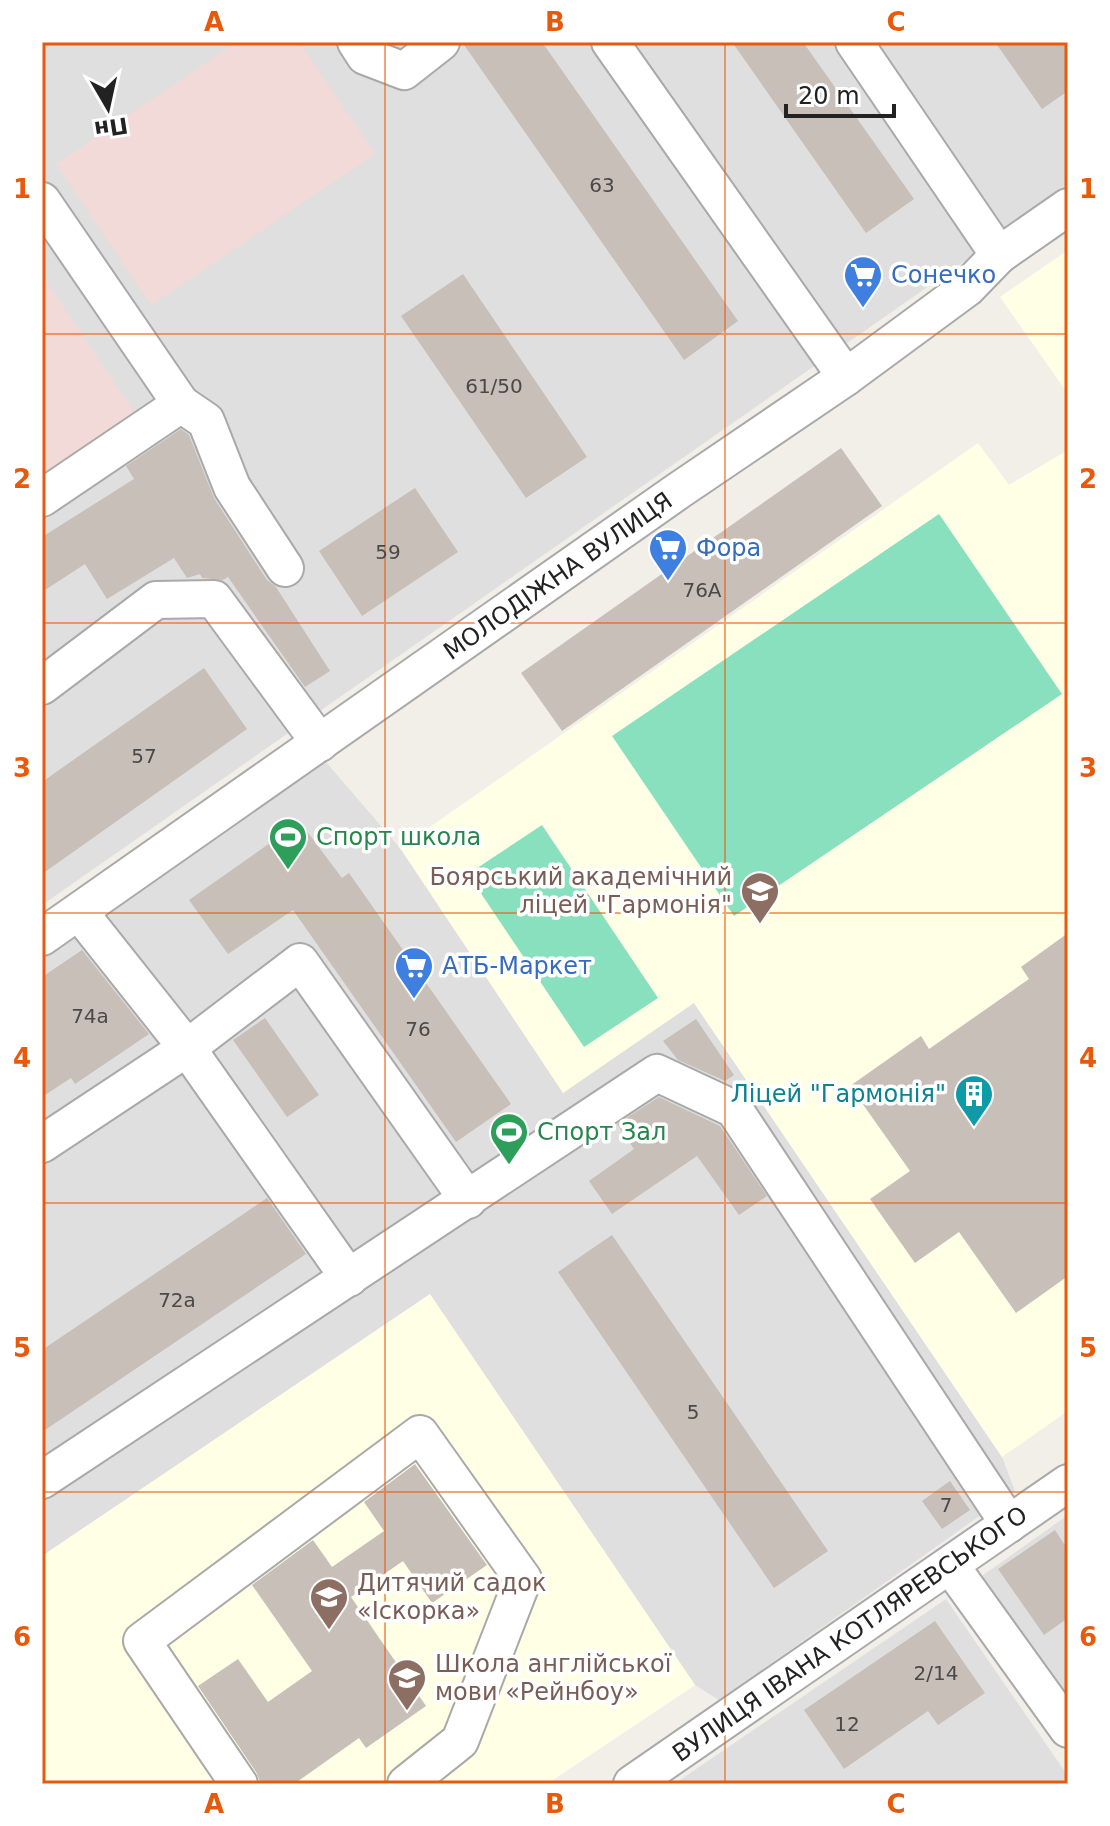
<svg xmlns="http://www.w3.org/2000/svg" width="1110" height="1826" viewBox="0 0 1110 1826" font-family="'DejaVu Sans',sans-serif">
	<rect width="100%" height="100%" fill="#f2efe9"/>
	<!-- residential -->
	<g fill="#e0dfdf">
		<polygon points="42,42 1068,42 1068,189 42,905"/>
		<polygon points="325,761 400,848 694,1003 1002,1457 1015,1491 719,1700 695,1685 430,1295 42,1556 42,954"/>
		<polygon points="1068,1515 1068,1700 979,1578"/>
		<polygon points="946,1599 1068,1776 1068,1784 677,1782"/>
	</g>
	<!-- commercial -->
	<g fill="#f2dad9">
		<polygon points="237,42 299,42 375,154 151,305 56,164"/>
		<polygon points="42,275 142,424 42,490"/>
	</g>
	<!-- education -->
	<g fill="#ffffe5">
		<polygon points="1068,250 1068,394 1000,297"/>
		<polygon points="978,443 1009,485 1068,450 1068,1411 1002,1457 694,1003 563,1093 400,848"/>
		<polygon points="430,1294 695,1685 547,1784 42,1784 42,1556"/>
	</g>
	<!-- pitch -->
	<g fill="#88e0be">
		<polygon points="939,514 1062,694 734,916 612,736"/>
		<polygon points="542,825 658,998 584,1047 468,874"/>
	</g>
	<!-- building -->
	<g fill="#c7bfb8">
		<polygon points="462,42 542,42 738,321 684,360"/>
		<polygon points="732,42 803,42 914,199 866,233"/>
		<polygon points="995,42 1068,42 1068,91 1042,109"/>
		<polygon points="463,274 587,457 526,498 401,316"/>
		<polygon points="181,429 189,435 214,498 267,580 276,587 330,671 305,687 228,577 223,580 202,578 200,574 187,578 174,558 107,599 85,564 42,592 42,537 134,479 126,466"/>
		<polygon points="841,448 882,506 562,731 521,673"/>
		<polygon points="415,488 458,552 362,616 319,551"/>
		<polygon points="204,668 247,729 42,874 42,782"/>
		<polygon points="300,822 342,878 349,873 511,1104 456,1142 293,910 228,954 189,900"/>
		<polygon points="1068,933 1068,1276 1016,1313 959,1232 915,1263 870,1199 910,1171 850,1086 921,1036 929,1049 1029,979 1021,967"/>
		<polygon points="82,950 149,1034 75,1084 71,1078 42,1097 42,977"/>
		<polygon points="265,1018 319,1095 287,1117 233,1040"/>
		<polygon points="696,1019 734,1075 725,1081 678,1060 663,1041"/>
		<polygon points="659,1097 720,1126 767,1196 739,1215 697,1156 612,1214 589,1181 634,1149 617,1124"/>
		<polygon points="267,1198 306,1254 42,1432 42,1350"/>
		<polygon points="612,1235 828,1551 774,1588 558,1272"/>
		<polygon points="415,1464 487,1565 432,1603 403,1561 351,1597 426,1706 366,1748 359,1738 294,1784 261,1784 256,1772 198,1686 238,1659 268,1702 312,1671 252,1585 313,1540 332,1567 384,1531 364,1502"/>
		<polygon points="950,1481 970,1510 942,1529 922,1501"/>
		<polygon points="1055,1530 1068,1550 1068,1618 1044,1635 998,1569"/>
		<polygon points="935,1621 985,1693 938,1725 928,1711 844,1769 804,1710"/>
	</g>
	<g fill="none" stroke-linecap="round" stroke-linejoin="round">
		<!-- minor casing -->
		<g stroke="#a9a9a9" stroke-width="40">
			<g id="minor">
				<polyline points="356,42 365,56 404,71 441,42"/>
				<polyline points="610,42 846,377"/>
				<polyline points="854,42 999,255"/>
				<polyline points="42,201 181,404 42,498"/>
				<polyline points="181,404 206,421 232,487 285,568"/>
				<polyline points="42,686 156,600 214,599 320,743"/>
				<polyline points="79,912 187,1048 349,1278"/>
				<polyline points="42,937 678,491 846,377 967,288 999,255 1068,207"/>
				<polyline points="42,1144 187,1048 300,962 468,1200"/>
				<polyline points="42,1480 657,1073 734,1109 1009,1524"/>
				<polyline points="950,1565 1068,1729"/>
				<polyline points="239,1784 142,1641 420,1434 523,1579 460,1741 406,1784"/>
				<polyline points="632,1784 1068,1483"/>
			</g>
		</g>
		<!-- minor -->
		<use href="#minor" stroke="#fff" stroke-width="36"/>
	</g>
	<!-- grid -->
	<path fill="none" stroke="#e8590c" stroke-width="2" stroke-opacity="0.55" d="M385 42V1784M725 42V1784M42 334H1068M42 623H1068M42 913H1068M42 1203H1068M42 1492H1068"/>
	<!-- icons -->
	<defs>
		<g id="supermarket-pin" transform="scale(2)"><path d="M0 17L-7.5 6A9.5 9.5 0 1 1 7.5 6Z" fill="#3f7fe0" stroke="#fff"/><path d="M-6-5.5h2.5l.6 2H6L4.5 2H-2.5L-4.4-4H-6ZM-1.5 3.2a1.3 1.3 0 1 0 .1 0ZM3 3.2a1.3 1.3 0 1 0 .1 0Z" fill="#fff"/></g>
		<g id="stadium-pin" transform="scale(2)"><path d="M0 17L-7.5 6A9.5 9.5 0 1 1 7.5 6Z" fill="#2e9e5b" stroke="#fff"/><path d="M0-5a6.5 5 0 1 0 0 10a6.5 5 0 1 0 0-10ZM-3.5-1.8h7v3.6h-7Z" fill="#fff"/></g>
		<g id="school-pin" transform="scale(2)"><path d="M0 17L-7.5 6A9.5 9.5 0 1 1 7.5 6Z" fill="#8d6e63" stroke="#fff"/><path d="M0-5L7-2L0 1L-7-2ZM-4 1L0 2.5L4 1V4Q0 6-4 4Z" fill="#fff"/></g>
		<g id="building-pin" transform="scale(2)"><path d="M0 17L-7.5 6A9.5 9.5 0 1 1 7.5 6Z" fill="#0f9aa8" stroke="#fff"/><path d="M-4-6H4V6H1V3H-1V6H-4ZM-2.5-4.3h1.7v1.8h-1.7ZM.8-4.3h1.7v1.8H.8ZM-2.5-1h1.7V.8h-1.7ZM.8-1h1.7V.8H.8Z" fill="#fff"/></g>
	</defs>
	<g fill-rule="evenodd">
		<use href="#supermarket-pin" x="863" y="275"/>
		<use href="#supermarket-pin" x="668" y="548"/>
		<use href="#stadium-pin" x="288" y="837"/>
		<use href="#school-pin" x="760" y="891"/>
		<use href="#supermarket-pin" x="414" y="966"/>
		<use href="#building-pin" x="974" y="1094"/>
		<use href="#stadium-pin" x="509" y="1132"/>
		<use href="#school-pin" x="329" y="1597"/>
		<use href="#school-pin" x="407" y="1678"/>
	</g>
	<g text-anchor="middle" stroke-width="7" stroke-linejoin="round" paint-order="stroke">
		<!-- number labels -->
		<g font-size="20" fill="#4b4948">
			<text x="602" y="192">63</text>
			<text x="494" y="393">61/50</text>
			<text x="388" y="559">59</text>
			<text x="702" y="597">76А</text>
			<text x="144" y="763">57</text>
			<text x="90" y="1023">74а</text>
			<text x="418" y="1036">76</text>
			<text x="177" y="1307">72а</text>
			<text x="693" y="1419">5</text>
			<text x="946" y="1512">7</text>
			<text x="936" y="1680">2/14</text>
			<text x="847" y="1731">12</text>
		</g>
		<!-- shop labels -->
		<g font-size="24" fill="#366cbe" stroke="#fff" text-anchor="start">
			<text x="891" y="283">Сонечко</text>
			<text x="696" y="556">Фора</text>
			<text x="442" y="974">АТБ-Маркет</text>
		</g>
		<!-- street labels -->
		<g font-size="24" fill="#222" stroke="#fff">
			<text transform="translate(558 576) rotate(-35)" y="8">МОЛОДІЖНА ВУЛИЦЯ</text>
			<text transform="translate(850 1634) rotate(-35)" y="8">ВУЛИЦЯ ІВАНА КОТЛЯРЕВСЬКОГО</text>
		</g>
		<!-- leisure labels -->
		<g font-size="24" fill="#27864d" stroke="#fff" text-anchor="start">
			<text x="316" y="845">Спорт школа</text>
			<text x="537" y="1140">Спорт Зал</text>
		</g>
		<!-- education labels -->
		<g font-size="24" fill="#785e54" stroke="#fff" text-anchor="start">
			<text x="732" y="885" text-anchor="end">Боярський академічний<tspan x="732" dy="28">ліцей "Гармонія"</tspan></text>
			<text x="357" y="1591">Дитячий садок<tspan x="357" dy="28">«Іскорка»</tspan></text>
			<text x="435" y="1672">Школа англійської<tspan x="435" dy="28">мови «Рейнбоу»</tspan></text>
		</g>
		<!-- culture labels -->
		<g font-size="24" fill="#0d838f" stroke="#fff" text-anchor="end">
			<text x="946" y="1102">Ліцей "Гармонія"</text>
		</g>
	</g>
	<!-- border -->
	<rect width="1110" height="1826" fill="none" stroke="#ffffff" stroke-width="88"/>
	<!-- north arrow -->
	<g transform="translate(108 108) rotate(171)" stroke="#ffffff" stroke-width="6" paint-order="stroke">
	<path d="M0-6L14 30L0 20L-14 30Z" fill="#222222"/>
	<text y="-12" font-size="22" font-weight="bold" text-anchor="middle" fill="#222222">Пн</text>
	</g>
	<!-- scale -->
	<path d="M786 104v12h108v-12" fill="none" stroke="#222222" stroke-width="4"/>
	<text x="798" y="104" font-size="24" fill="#222222" stroke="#ffffff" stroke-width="6" paint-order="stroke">20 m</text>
	<rect x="44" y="44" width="1022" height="1738" fill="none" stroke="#e8590c" stroke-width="3"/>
	<g font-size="26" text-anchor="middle" font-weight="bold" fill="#e8590c">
		<text x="214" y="31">A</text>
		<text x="555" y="31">B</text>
		<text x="896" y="31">C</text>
		<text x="22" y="198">1</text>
		<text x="1088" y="198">1</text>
		<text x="22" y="488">2</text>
		<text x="1088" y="488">2</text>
		<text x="22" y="777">3</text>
		<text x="1088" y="777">3</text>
		<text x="22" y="1067">4</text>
		<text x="1088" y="1067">4</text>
		<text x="22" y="1357">5</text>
		<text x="1088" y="1357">5</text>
		<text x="22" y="1646">6</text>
		<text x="1088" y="1646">6</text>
		<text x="214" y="1813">A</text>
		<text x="555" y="1813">B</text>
		<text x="896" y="1813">C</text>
	</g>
</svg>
